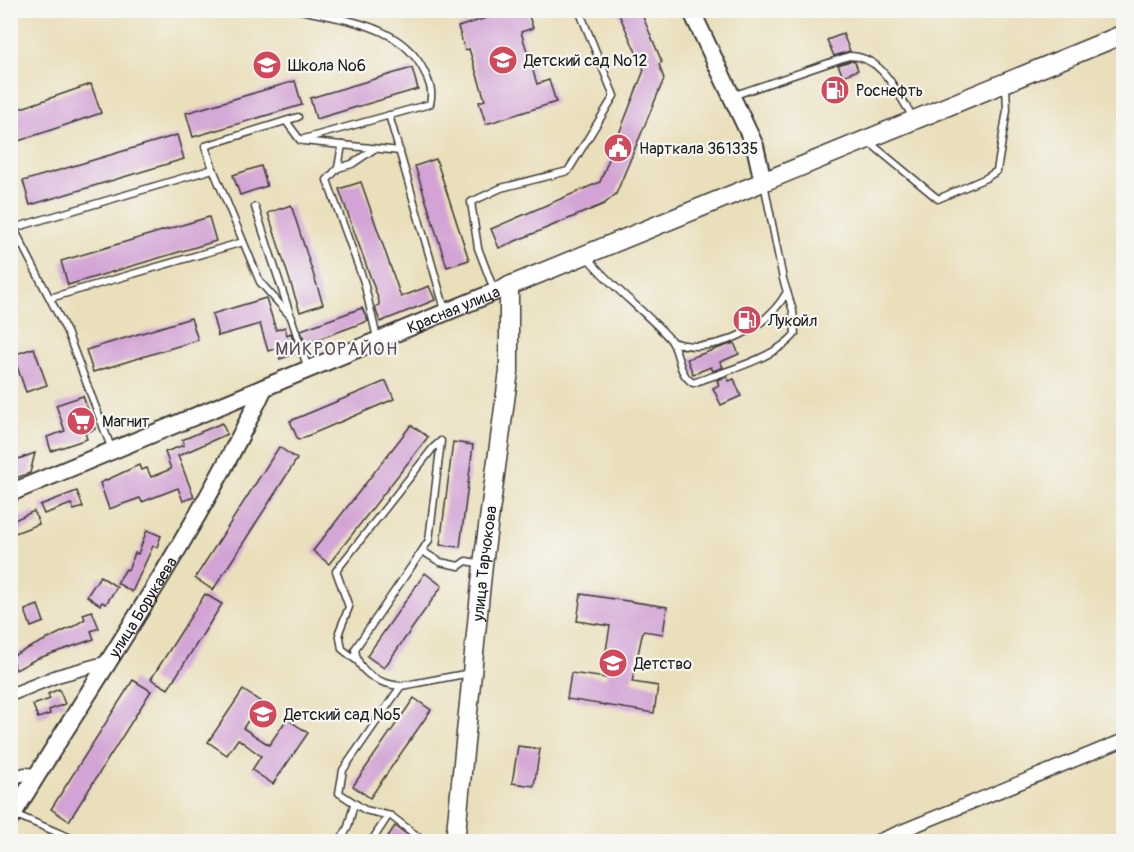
<svg xmlns="http://www.w3.org/2000/svg" width="1134" height="852" viewBox="0 0 1134 852" font-family="Pangolin,sans-serif">
	<rect width="100%" height="100%" fill="#f6f6f2"/>
	<filter id="ink" filterUnits="userSpaceOnUse"><feTurbulence type="fractalNoise" baseFrequency=".0167" numOctaves="2"/><feDisplacementMap in="SourceGraphic" scale="12" xChannelSelector="R" yChannelSelector="G"/><feConvolveMatrix kernelMatrix="1 2 1 2 8 2 1 2 1" color-interpolation-filters="sRGB"/></filter>
	<filter id="wash" filterUnits="userSpaceOnUse"><feTurbulence type="fractalNoise" baseFrequency=".008" numOctaves="4" result="noise"/><feDisplacementMap in="SourceGraphic" scale="24" xChannelSelector="R" yChannelSelector="G"/><feGaussianBlur stdDeviation="1.35" result="paint"/><feColorMatrix in="noise" values="0 0 0 0 0 0 0 0 0 0 0 0 0 0 0 0 0 1.4 0 .05"/><feComposite in="paint" operator="in"/></filter>
	<g filter="url(#wash)">
		<rect width="100%" height="100%" fill="#eadfbb"/>
		<g id="blocks">
			<!-- building -->
			<g fill="#d2a3d4">
				<polygon points="511,10 527,10 533,28 521,32 537,84 549,80 556,102 486,124 479,102 485,100 469,49 465,50 458,27"/>
				<polygon points="617,10 640,10 662,62 659,64 664,79 616,194 604,204 499,248 491,229 600,182 644,70"/>
				<polygon points="843,34 850,51 834,56 827,40"/>
				<polygon points="850,61 855,62 858,70 843,76 838,65"/>
				<polygon points="412,68 418,89 316,119 310,98"/>
				<polygon points="295,81 302,105 193,137 186,113"/>
				<polygon points="91,84 101,113 10,144 10,112"/>
				<polygon points="177,135 184,159 30,205 23,181"/>
				<polygon points="436,159 469,260 447,267 415,166"/>
				<polygon points="261,166 267,186 240,195 233,175"/>
				<polygon points="361,182 401,297 429,286 435,300 380,322 375,307 379,305 379,301 339,189"/>
				<polygon points="291,205 323,304 300,312 268,213"/>
				<polygon points="209,217 216,241 68,285 61,261"/>
				<polygon points="266,298 276,330 285,327 287,335 291,333 295,347 292,349 294,354 280,359 277,348 268,351 260,324 218,336 212,314"/>
				<polygon points="362,308 368,321 305,344 301,330"/>
				<polygon points="191,318 198,340 93,372 86,350"/>
				<polygon points="734,343 739,354 720,362 723,367 713,371 711,367 693,374 687,359"/>
				<polygon points="34,348 47,385 26,392 13,355"/>
				<polygon points="727,377 729,381 734,379 741,396 721,405 713,388 719,385 717,380"/>
				<polygon points="386,381 394,399 298,440 290,421"/>
				<polygon points="83,396 95,429 85,433 87,439 51,451 47,437 65,431 56,405"/>
				<polygon points="222,423 227,434 178,456 194,497 183,501 178,488 142,502 140,498 109,509 100,483 139,465 141,470 147,468 151,477 171,469 165,452 184,445 182,440"/>
				<polygon points="411,425 428,437 329,564 313,551"/>
				<polygon points="453,442 473,445 460,547 440,545"/>
				<polygon points="279,447 297,459 213,590 195,578"/>
				<polygon points="35,453 30,473 10,480 10,462"/>
				<polygon points="77,491 83,507 74,510 71,504 44,514 40,505"/>
				<polygon points="34,511 39,524 10,535 10,522"/>
				<polygon points="147,530 161,536 157,547 153,546 132,592 117,583 126,569 128,570 135,553 138,554"/>
				<polygon points="425,573 442,586 384,668 367,656"/>
				<polygon points="100,576 117,587 106,604 102,602 100,605 87,596"/>
				<polygon points="205,594 222,604 168,689 151,679"/>
				<polygon points="581,594 667,607 663,634 643,631 632,682 658,686 654,713 567,699 571,673 606,678 609,657 605,657 610,626 577,621"/>
				<polygon points="38,605 44,622 31,627 25,610"/>
				<polygon points="92,611 99,628 91,631 94,639 36,659 16,670 10,657 74,626 85,619 83,614"/>
				<polygon points="133,680 151,691 69,821 51,809"/>
				<polygon points="59,689 65,704 49,710 50,714 38,718 33,705 50,699 48,694"/>
				<polygon points="243,690 261,702 243,728 269,745 287,719 308,733 273,784 252,770 261,756 238,739 227,755 208,742"/>
				<polygon points="414,698 431,710 370,798 353,786"/>
				<polygon points="518,746 540,749 534,786 512,783"/>
				<polygon points="395,826 405,833 416,842 384,842"/>
			</g>
		</g>
	</g>
	<g filter="url(#ink)">
		<use href="#blocks" fill-opacity="0" stroke="#3b3934" stroke-width="1.5"/>
		<g fill="none" stroke-linecap="round" stroke-linejoin="round">
			<!-- service casing -->
			<g stroke="#3b3934" stroke-width="9">
				<g id="service">
					<path d="M732 96 849 56C883 56 896 92 913 117"/>
					<polyline points="389,115 445,310"/>
					<path d="M286 121 300 140 430 104C433 90 430 85 425 73 403 25 347 21 301 10"/>
					<polyline points="303,141 400,151"/>
					<polyline points="869,142 938,199 986,178 997,171 1007,110 1006,85"/>
					<polyline points="342,145 338,168 327,180 364,282 377,338"/>
					<polyline points="338,168 352,164 374,149"/>
					<polyline points="213,169 205,146 298,117"/>
					<polyline points="255,207 308,369"/>
					<polyline points="10,221 67,332 112,450"/>
					<polyline points="14,228 213,169 260,282 292,318"/>
					<path d="M587 257C612 288 644 310 670 339 681 353 676 372 693 383 723 372 776 358 795 334L793 311 783 279 764 183"/>
					<polyline points="494,290 478,248 471,202 501,188 568,171 614,96 579,10"/>
					<polyline points="50,298 243,242"/>
					<path d="M672 342C715 356 766 329 787 292"/>
					<polyline points="356,660 342,649 339,632 349,607 336,571 433,448 441,441 429,540 422,551 440,562 459,566 466,561 482,564"/>
					<path d="M401 686C379 684 357 673 355 649L422 551"/>
					<polyline points="14,814 80,842"/>
					<polyline points="340,842 348,827 354,804"/>
					<polyline points="371,842 388,816"/>
					<polyline points="425,842 391,816 365,810 339,793 343,770 401,686 470,673"/>
				</g>
			</g>
			<!-- minor casing -->
			<g stroke="#3b3934" stroke-width="15">
				<g id="minor">
					<polyline points="10,695 57,676 108,662"/>
					<polyline points="10,778 25,774 38,775"/>
					<polyline points="875,842 1124,740"/>
				</g>
			</g>
			<!-- tertiary casing -->
			<g stroke="#3b3934" stroke-width="20">
				<g id="tertiary">
					<polyline points="691,10 755,146 763,182"/>
					<path id="s1" d="M10 493 509 286"/>
					<path id="s2" d="M10 819C96 677 193 539 264 388"/>
				</g>
			</g>
			<!-- secondary casing -->
			<g stroke="#3b3934" stroke-width="21">
				<g id="secondary">
					<path id="s3" d="M455 842 483 564 509 371V286L1124 34"/>
				</g>
			</g>
			<!-- service -->
			<use href="#service" stroke="#fff" stroke-width="6"/>
			<!-- minor -->
			<use href="#minor" stroke="#fff" stroke-width="12"/>
			<!-- tertiary -->
			<use href="#tertiary" stroke="#fff" stroke-width="16"/>
			<!-- secondary -->
			<use href="#secondary" stroke="#fff" stroke-width="18"/>
		</g>
	</g>
	<!-- icons -->
	<defs>
		<g id="school-disc" transform="scale(1.5)"><circle r="9.5" fill="#d1495b" stroke="#f6f6f2"/><path d="M0-5L7-2L0 1L-7-2ZM-4 1L0 2.5L4 1V4Q0 6-4 4Z" fill="#fff"/></g>
		<g id="fuel-disc" transform="scale(1.5)"><circle r="9.5" fill="#d1495b" stroke="#f6f6f2"/><path d="M-5.5-6h7V0h2V4h1.3V-2.5L3-4.5l.8-.8L6-3V5H2.5V1h-1V6h-7ZM-4.2-4.7v3.2H.2V-4.7Z" fill="#fff"/></g>
		<g id="civic-disc" transform="scale(1.5)"><circle r="9.5" fill="#d1495b" stroke="#f6f6f2"/><path d="M-.6-6.5H3V-4.5H.6V-3L4-1V1h2V6H-6V1h2V-1L-.6-3ZM-1.2 2.5V6h2.4V2.5Z" fill="#fff"/></g>
		<g id="supermarket-disc" transform="scale(1.5)"><circle r="9.5" fill="#d1495b" stroke="#f6f6f2"/><path d="M-6-5.5h2.5l.6 2H6L4.5 2H-2.5L-4.4-4H-6ZM-1.5 3.2a1.3 1.3 0 1 0 .1 0ZM3 3.2a1.3 1.3 0 1 0 .1 0Z" fill="#fff"/></g>
	</defs>
	<g fill-rule="evenodd">
		<use href="#school-disc" x="503" y="60"/>
		<use href="#school-disc" x="267" y="65"/>
		<use href="#fuel-disc" x="835" y="90"/>
		<use href="#civic-disc" x="618" y="148"/>
		<use href="#fuel-disc" x="747" y="320"/>
		<use href="#supermarket-disc" x="81" y="421"/>
		<use href="#school-disc" x="613" y="663"/>
		<use href="#school-disc" x="263" y="714"/>
	</g>
	<g text-anchor="middle" stroke-width="4.5" stroke-linejoin="round" paint-order="stroke">
		<!-- poi labels -->
		<g font-size="16" fill="#1c1c1c" stroke="#f6f6f2" text-anchor="start">
			<text x="524" y="66">Детский сад №12</text>
			<text x="288" y="71">Школа №6</text>
			<text x="856" y="96">Роснефть</text>
			<text x="639" y="154">Нарткала 361335</text>
			<text x="768" y="326">Лукойл</text>
			<text x="102" y="427">Магнит</text>
			<text x="634" y="669">Детство</text>
			<text x="284" y="720">Детский сад №5</text>
		</g>
		<!-- street labels -->
		<g font-size="16" fill="#1c1c1c" stroke="#f6f6f2">
			<text dy="6" stroke="none"><textPath href="#s1" startOffset="480">Красная улица</textPath></text>
			<text dy="6" stroke="none"><textPath href="#s3" startOffset="280">улица Тарчокова</textPath></text>
			<text dy="6" stroke="none"><textPath href="#s2" startOffset="250">улица Борукаева</textPath></text>
		</g>
		<!-- neighbourhood labels -->
		<g font-size="18" letter-spacing="1.5" fill="#5c4b5c" stroke="#f6f6f2">
			<text x="337" y="355">МИКРОРАЙОН</text>
		</g>
	</g>
	<!-- margin -->
	<rect width="1134" height="852" fill="none" stroke="#f6f6f2" stroke-width="36"/>
</svg>
